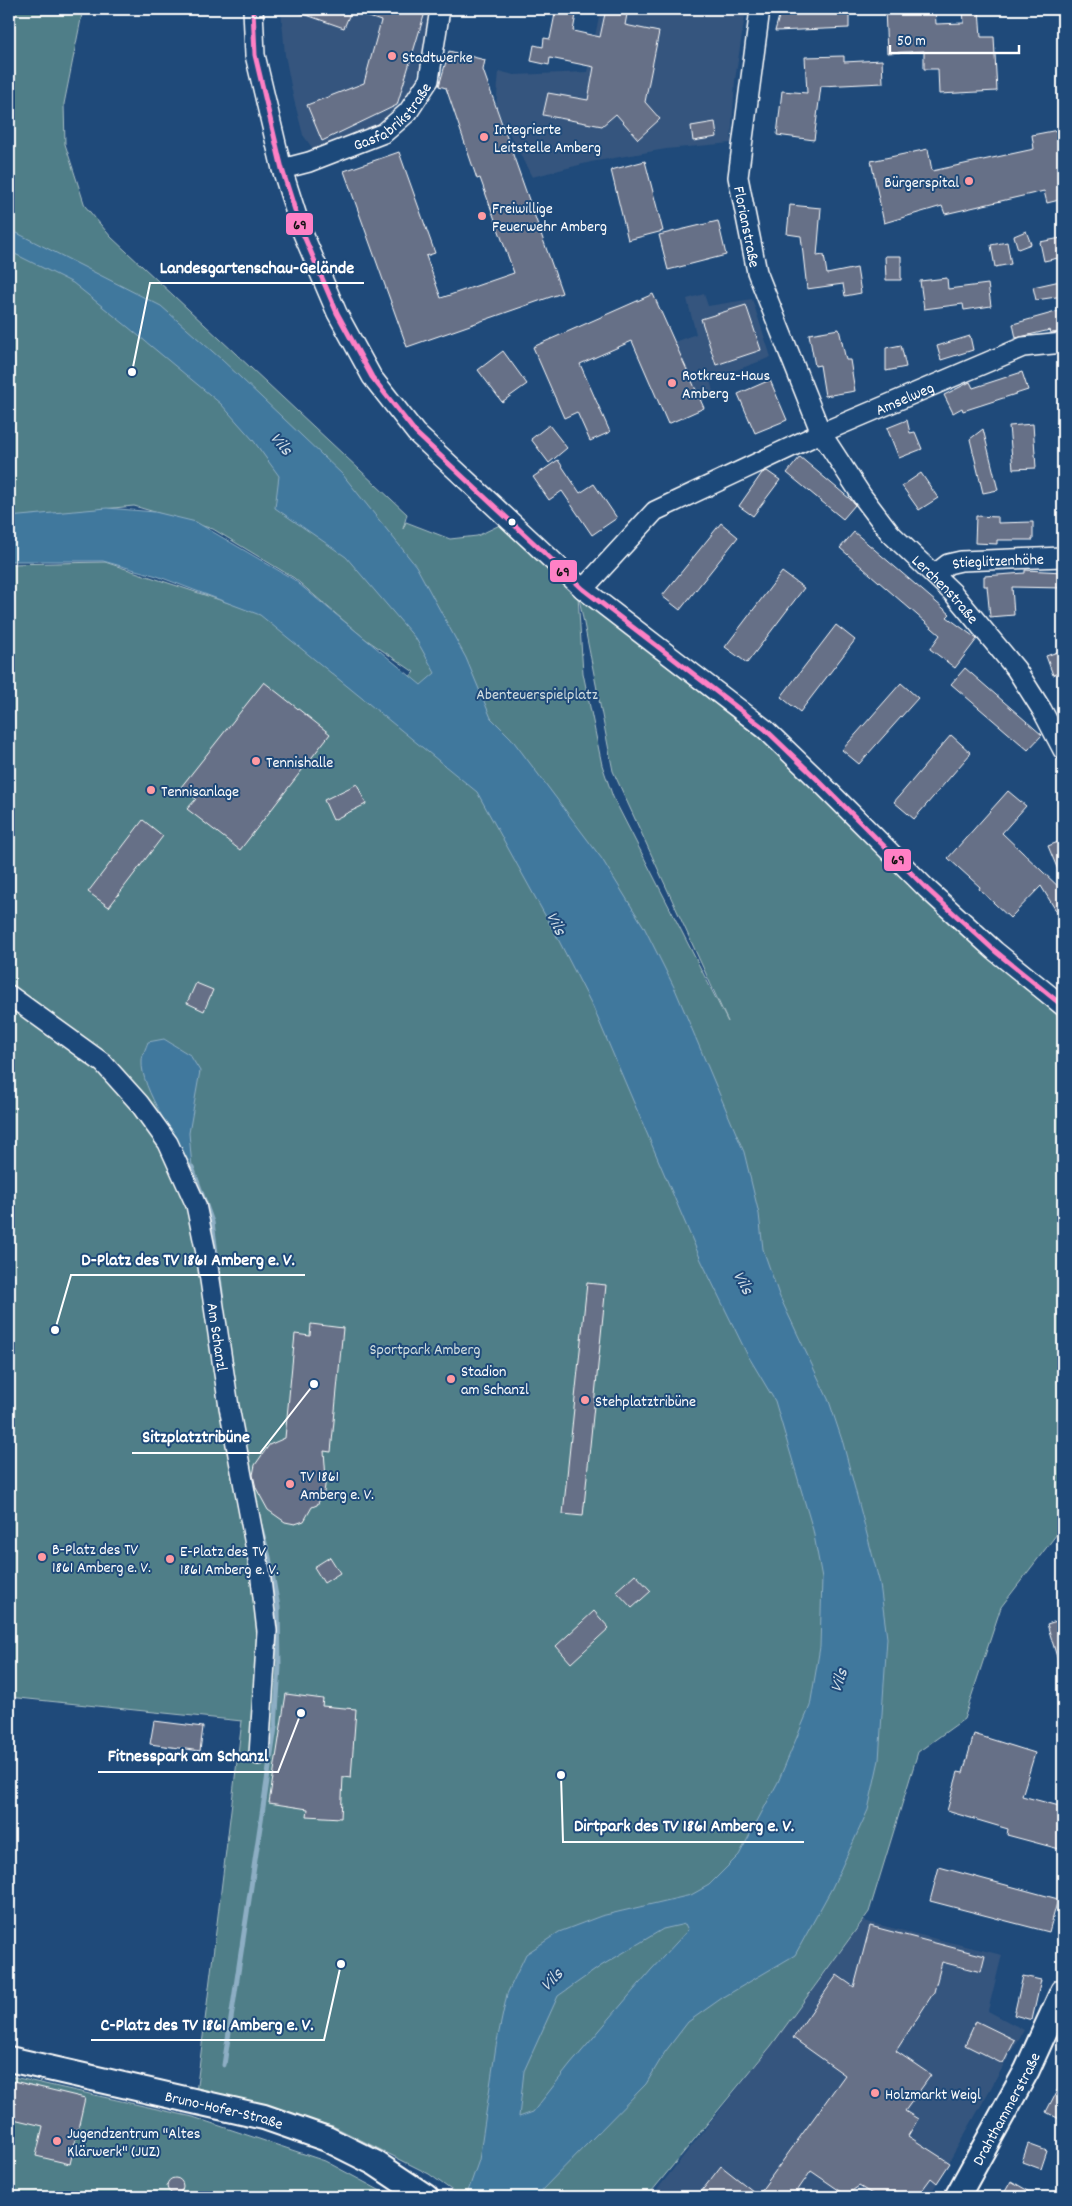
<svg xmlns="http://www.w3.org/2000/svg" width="1072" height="2206" viewBox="0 0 1072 2206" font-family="Dekko,sans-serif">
	<rect width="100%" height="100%" fill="#1f4a7a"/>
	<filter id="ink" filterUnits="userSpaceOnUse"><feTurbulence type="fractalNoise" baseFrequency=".02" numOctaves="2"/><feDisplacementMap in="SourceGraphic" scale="10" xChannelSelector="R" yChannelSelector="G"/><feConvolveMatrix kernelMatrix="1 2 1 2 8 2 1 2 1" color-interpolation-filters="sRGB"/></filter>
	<g filter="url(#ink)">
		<!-- built -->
		<g fill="#34557e">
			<polygon points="281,9 433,9 424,56 414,86 389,118 355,135 313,149 303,135 293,96 285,55"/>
			<polygon points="601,9 746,9 735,80 731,143 666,149 591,162 532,177 496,108 499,71 514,75 587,72"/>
			<polygon points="704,294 708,306 752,299 771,357 710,380 714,394 701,402 674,342 696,334 687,299"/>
			<polygon points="863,1921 1002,1955 988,2011 1024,2030 929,2197 651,2197 771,2046"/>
		</g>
		<!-- green -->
		<g fill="#507e88" stroke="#a8bec4">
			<polygon points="9,9 83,9 64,104 65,144 85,206 111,237 407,514 403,529 406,522 450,539 477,536 504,523 578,596 583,673 602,765 613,797 728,1022 613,771 579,598 778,753 966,939 1063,1020 1063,1526 1001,1607 964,1719 918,1752 869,1912 771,2046 647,2197 461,2197 429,2174 333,2126 196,2093 242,1721 9,1697 9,564 105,562 259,613 379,711 414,672 364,638 294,578 213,529 134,506 9,518"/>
			<polygon points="9,2076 193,2117 325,2161 392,2197 9,2197"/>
		</g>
		<!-- water -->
		<g fill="#41789d" stroke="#8daec4" fill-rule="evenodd">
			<path d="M9 229 161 306 221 359 343 475 416 566 466 658 491 718 511 738 602 859 644 927 675 989 744 1152 759 1214 763 1249 779 1295 829 1401 843 1443 880 1584 887 1638 879 1760 868 1810 832 1888 795 1955 722 1998 688 2022 665 2052 646 2084 535 2197H466L479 2160 496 2046 507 1994 526 1954 559 1932 601 1916 691 1895 709 1885 739 1855 778 1782 810 1706 820 1647 822 1578 813 1530 775 1401 747 1354 701 1260 593 1007 556 935 477 792 260 615 157 576 103 561H9V517L107 508 155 512 196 522 293 579 421 685 435 673 416 639 346 557 275 508 279 476 253 440 221 404 128 327 73 283 9 251ZM685 1924 688 1930 651 1970 570 2065 533 2112 519 2117 524 2071 558 1996 601 1966 663 1929Z"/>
			<path d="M164 1039 190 1055 200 1071 189 1133 192 1167C178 1142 140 1088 142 1061 142 1055 146 1048 148 1042Z"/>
		</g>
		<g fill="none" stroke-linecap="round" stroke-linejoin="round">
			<!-- stream -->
			<g stroke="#8daec4" stroke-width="5">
				<polyline points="192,1167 212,1222 222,1300"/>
				<polyline points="224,2065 275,1728 279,1667 278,1607 269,1557 260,1525"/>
			</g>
		</g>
		<!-- building -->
		<g fill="#666f87" stroke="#fff">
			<polygon points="295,9 426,9 397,105 322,141 307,105 364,83 381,21 351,11 344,28 295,11"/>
			<polygon points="556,9 577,9 573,31 600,37 606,9 628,9 625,25 659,32 645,102 660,119 638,139 616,114 602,126 543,115 548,93 588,100 594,67 550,58 549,65 531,61 534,45 543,47 544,38 550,39"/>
			<polygon points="781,9 849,9 849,28 775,31"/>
			<polygon points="885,9 935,9 936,24 964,23 963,9 979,9 981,37 994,37 997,91 939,94 938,69 924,69 924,51 887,53"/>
			<polygon points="449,51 485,60 483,70 562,293 407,347 344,171 399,152 435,253 426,256 441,298 514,273 480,178 477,179 446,88 439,86"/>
			<polygon points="844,56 844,62 882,60 883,83 821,86 814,140 777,135 782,91 807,93 805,57"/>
			<polygon points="715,122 717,137 693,141 691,126"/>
			<polygon points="1063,129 1063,199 1047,203 1044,191 945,214 942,206 884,223 871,161 928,149 932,171 1034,149 1032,135"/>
			<polygon points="645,161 663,231 628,240 611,170"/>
			<polygon points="790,205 821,208 817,256 824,255 827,274 857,268 861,293 845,296 843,284 807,289 801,236 787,234"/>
			<polygon points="718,221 726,255 668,270 659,235"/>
			<polygon points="1026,231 1031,244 1018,249 1014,236"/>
			<polygon points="1061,238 1063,257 1044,261 1040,242"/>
			<polygon points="1007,242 1011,264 995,267 991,245"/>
			<polygon points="885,256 901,256 901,280 886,280"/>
			<polygon points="947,278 948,289 988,284 991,306 964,310 963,304 924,309 920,281"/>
			<polygon points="1060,281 1063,296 1036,300 1033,287"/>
			<polygon points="653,294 704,408 668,424 632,341 580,364 610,432 590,441 577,412 564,418 533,347"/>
			<polygon points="746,305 761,350 716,365 701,319"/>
			<polygon points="1063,310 1063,332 1051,333 1050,330 1016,338 1013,324"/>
			<polygon points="839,329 846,360 850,360 855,391 825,396 820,365 815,366 809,334"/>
			<polygon points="970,336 973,350 941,360 937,346"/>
			<polygon points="901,345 906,367 886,371 886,348"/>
			<polygon points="503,351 527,384 502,402 478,370"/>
			<polygon points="1022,372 1028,390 963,411 962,408 953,413 944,395 970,382 973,388"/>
			<polygon points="770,380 787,420 755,433 738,394"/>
			<polygon points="907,420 910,433 915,432 922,449 899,458 887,428"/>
			<polygon points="1033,424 1036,468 1013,469 1009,426"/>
			<polygon points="549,425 567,448 549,463 531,439"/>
			<polygon points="983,429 998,490 983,493 970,439"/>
			<polygon points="800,457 850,499 855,505 843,519 787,473"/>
			<polygon points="558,460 580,493 594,484 617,518 592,535 562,491 549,500 533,477"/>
			<polygon points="767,471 780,480 753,516 739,506 762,473"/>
			<polygon points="921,473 938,498 919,510 902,486"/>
			<polygon points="976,516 998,517 998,523 1033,522 1033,540 997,540 997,544 975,543"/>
			<polygon points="721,523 738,537 680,610 662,596"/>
			<polygon points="854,532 950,614 947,617 977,639 955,668 930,649 940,635 840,548"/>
			<polygon points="1025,570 1063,572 1063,588 1012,587 1014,615 990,617 987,586 984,586 984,576 1025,573"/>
			<polygon points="782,572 804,588 747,663 725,647"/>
			<polygon points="836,625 855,640 800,712 781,697"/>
			<polygon points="1063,650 1063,671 1053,675 1046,656"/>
			<polygon points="965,668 1042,735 1028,750 951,684"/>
			<polygon points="264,682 330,734 240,850 187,809 196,799 181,787"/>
			<polygon points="901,683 918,698 859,764 842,750"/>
			<polygon points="951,735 971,753 914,819 894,802"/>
			<polygon points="357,784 366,804 333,820 324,800"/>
			<polygon points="1008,791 1026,806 1002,833 1063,891 1063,922 1041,886 1010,918 979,889 980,887 948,858"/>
			<polygon points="143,820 163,836 109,907 88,892"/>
			<polygon points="1063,840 1063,882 1048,846"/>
			<polygon points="196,983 213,990 204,1011 187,1003"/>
			<polygon points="587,1283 606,1285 583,1516 563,1514"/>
			<polygon points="311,1324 343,1328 331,1452 324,1451 326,1479 324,1492 317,1505 312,1507 304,1521 295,1524 285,1522 268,1510 256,1488 253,1475 255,1465 269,1445 285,1438 295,1334 310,1336"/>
			<polygon points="330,1557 340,1573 324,1583 314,1567"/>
			<polygon points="635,1574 651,1591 632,1608 616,1591"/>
			<polygon points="594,1611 609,1628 571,1663 556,1646"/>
			<polygon points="1063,1619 1063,1666 1060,1667 1047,1624"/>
			<polygon points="286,1694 323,1699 322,1706 356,1709 351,1778 343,1777 341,1818 307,1816 308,1809 269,1803"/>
			<polygon points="154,1721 203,1727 200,1751 150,1744"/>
			<polygon points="974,1734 1035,1753 1022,1796 1063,1807 1063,1850 1007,1835 1008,1829 947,1811 958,1772 963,1773"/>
			<polygon points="939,1867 1058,1899 1049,1932 930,1901"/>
			<polygon points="870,1926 985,1956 981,1972 942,1962 934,1992 896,2051 931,2075 905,2111 918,2119 908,2136 950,2163 937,2183 931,2178 917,2197 877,2197 859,2186 846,2195 811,2171 793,2197 697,2197 721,2166 758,2195 845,2075 793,2038 837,1975 854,1987"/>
			<polygon points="1023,1976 1041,1980 1032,2020 1014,2015"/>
			<polygon points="976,2021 1015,2040 1003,2064 965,2045"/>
			<polygon points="1063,2079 1063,2121 1046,2112"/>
			<polygon points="14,2081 85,2098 70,2164 36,2156 43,2126 9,2118 9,2087 13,2088"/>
			<polygon points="1028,2144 1047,2151 1041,2169 1022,2162"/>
			<circle cx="175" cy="2186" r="8"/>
			<polygon points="1011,2181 1039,2197 1002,2197"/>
		</g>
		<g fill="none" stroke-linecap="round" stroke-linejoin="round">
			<!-- minor casing -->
			<g stroke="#fff" stroke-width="22">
				<g id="minor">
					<polyline points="253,9 255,55 282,169 301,229 337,313 372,377 416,433 583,589 765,729 818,780 927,889 995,951 1063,1006"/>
					<path id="s1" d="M760 9 738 177 757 272 821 433 862 496 890 533 953 593 1016 669 1042 710 1063 750"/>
					<path id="s2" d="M282 169 309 162 384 133 408 112 429 80 440 9"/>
					<path id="s3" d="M934 575 948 564 961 561 1063 557"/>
					<path id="s4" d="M583 589 655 511 821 433 1023 347 1063 343"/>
					<path id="s5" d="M9 995 103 1063 139 1103 168 1143 196 1205 206 1253 229 1407 260 1571 267 1631 259 1755"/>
				</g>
			</g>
			<!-- major casing -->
			<g stroke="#fff" stroke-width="28">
				<g id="major">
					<path id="s6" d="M9 2059 264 2117 327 2139 375 2163 426 2197"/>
					<path id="s7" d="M957 2197 1027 2070 1063 1991"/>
				</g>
			</g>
			<!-- minor -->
			<use href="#minor" stroke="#1f4a7a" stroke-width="19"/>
			<!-- major -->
			<use href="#major" stroke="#1f4a7a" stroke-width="24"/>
			<!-- bus-1 casing -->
			<g stroke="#1f4a7a" stroke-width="9">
				<polyline id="bus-1" points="253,9 255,55 282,169 301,229 337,313 372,377 416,433 583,589 765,729 818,780 927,889 995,951 1063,1006"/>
			</g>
			<!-- bus-1 -->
			<use href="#bus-1" stroke="#ff80c5" stroke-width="5"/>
		</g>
	</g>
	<!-- markers -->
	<g fill="#ff9aa2" stroke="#1f4a7a" stroke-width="2">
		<circle cx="392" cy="56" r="5"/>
		<circle cx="484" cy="137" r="5"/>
		<circle cx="969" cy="181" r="5"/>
		<circle cx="482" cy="216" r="5"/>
		<circle cx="672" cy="383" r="5"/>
		<circle cx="256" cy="761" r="5"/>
		<circle cx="151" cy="790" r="5"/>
		<circle cx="451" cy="1379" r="5"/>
		<circle cx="585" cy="1400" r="5"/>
		<circle cx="290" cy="1484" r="5"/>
		<circle cx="42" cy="1557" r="5"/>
		<circle cx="170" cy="1559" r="5"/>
		<circle cx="875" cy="2093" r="5"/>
		<circle cx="57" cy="2141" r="5"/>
	</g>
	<circle fill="#fff" stroke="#1f4a7a" stroke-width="2" cx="512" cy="522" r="4.5"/>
	<g text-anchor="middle" stroke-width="4" stroke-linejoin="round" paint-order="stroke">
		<!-- poi labels -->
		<g font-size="16" fill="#fff" stroke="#1f4a7a" text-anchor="start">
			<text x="402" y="62">Stadtwerke</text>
			<text x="494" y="134">Integrierte<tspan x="494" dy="18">Leitstelle Amberg</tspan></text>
			<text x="959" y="187" text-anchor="end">Bürgerspital</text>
			<text x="492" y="213">Freiwillige<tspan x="492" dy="18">Feuerwehr Amberg</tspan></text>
			<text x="682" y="380">Rotkreuz-Haus<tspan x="682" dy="18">Amberg</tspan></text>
			<text x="266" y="767">Tennishalle</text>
			<text x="161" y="796">Tennisanlage</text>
			<text x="461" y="1376">Stadion<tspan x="461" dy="18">am Schanzl</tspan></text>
			<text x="595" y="1406">Stehplatztribüne</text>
			<text x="300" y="1481">TV 1861<tspan x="300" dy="18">Amberg e. V.</tspan></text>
			<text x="52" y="1554">B-Platz des TV<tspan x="52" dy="18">1861 Amberg e. V.</tspan></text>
			<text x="180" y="1556">E-Platz des TV<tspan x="180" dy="18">1861 Amberg e. V.</tspan></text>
			<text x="885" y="2099">Holzmarkt Weigl</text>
			<text x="67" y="2138">Jugendzentrum "Altes<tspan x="67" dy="18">Klärwerk" (JUZ)</tspan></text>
		</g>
		<!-- street labels -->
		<g font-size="16" fill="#fff" stroke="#1f4a7a">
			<text dy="6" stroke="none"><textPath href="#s2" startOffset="125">Gasfabrikstraße</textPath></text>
			<text dy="6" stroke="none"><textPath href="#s1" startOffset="220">Florianstraße</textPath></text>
			<text dy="6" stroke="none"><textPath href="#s4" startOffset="380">Amselweg</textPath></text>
			<text dy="6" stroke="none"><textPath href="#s3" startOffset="68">Stieglitzenhöhe</textPath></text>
			<text dy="6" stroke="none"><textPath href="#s1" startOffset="640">Lerchenstraße</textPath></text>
			<text dy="6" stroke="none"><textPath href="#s5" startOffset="421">Am Schanzl</textPath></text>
			<text dy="6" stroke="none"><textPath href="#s7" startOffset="101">Drahthammerstraße</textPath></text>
			<text dy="6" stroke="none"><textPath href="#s6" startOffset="221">Bruno-Hofer-Straße</textPath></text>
		</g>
		<!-- park labels -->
		<g font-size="16" fill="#d3dfe1" stroke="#1f4a7a">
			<text x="537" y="699">Abenteuerspielplatz</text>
			<text x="425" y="1354">Sportpark Amberg</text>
		</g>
		<!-- water labels -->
		<g font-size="18" font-style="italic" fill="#d0dde6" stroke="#1f4a7a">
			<text transform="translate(282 443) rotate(50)" y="6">Vils</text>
			<text transform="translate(557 923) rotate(63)" y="6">Vils</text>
			<text transform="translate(744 1282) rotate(62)" y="6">Vils</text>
			<text transform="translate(838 1680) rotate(-72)" y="6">Vils</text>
			<text transform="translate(551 1979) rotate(-46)" y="6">Vils</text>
		</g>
	</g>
	<!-- callouts -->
	<path fill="none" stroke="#fff" stroke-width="2" d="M132 372L150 283H364M55 1330L71 1275H305M314 1384L260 1453H132M301 1713L278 1772H98M561 1775L563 1842H804M341 1964L324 2040H91"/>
	<g fill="#fff" stroke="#1f4a7a" stroke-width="2">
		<circle cx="132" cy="372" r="5"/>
		<circle cx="55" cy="1330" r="5"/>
		<circle cx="314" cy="1384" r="5"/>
		<circle cx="301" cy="1713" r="5"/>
		<circle cx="561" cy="1775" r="5"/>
		<circle cx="341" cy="1964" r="5"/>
	</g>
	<g font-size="18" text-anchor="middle" font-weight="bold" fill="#fff" stroke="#1f4a7a" stroke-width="4" stroke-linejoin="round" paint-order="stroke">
		<text x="257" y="273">Landesgartenschau-Gelände</text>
		<text x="188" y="1265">D-Platz des TV 1861 Amberg e. V.</text>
		<text x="196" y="1442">Sitzplatztribüne</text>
		<text x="188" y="1761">Fitnesspark am Schanzl</text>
		<text x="684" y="1831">Dirtpark des TV 1861 Amberg e. V.</text>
		<text x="207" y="2030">C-Platz des TV 1861 Amberg e. V.</text>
	</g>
	<g stroke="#1f4a7a" stroke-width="2">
		<rect x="285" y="212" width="29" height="24" rx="5" fill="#ff80c5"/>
		<rect x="549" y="559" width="29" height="24" rx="5" fill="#ff80c5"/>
		<rect x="883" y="848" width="29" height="24" rx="5" fill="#ff80c5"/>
	</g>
	<g font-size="14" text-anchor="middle" font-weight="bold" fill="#111">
		<text x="300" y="229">69</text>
		<text x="563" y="576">69</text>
		<text x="898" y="864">69</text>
	</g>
	<!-- margin -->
	<rect width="1072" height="2206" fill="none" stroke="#1f4a7a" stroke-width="30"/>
	<rect x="15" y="15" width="1042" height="2176" fill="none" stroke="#fff" stroke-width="2" filter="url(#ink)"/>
	<!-- scale -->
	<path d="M890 45v8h129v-8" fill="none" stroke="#ffffff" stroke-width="2.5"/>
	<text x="897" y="45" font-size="15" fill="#ffffff" stroke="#1f4a7a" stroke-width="4" paint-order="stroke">50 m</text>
</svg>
